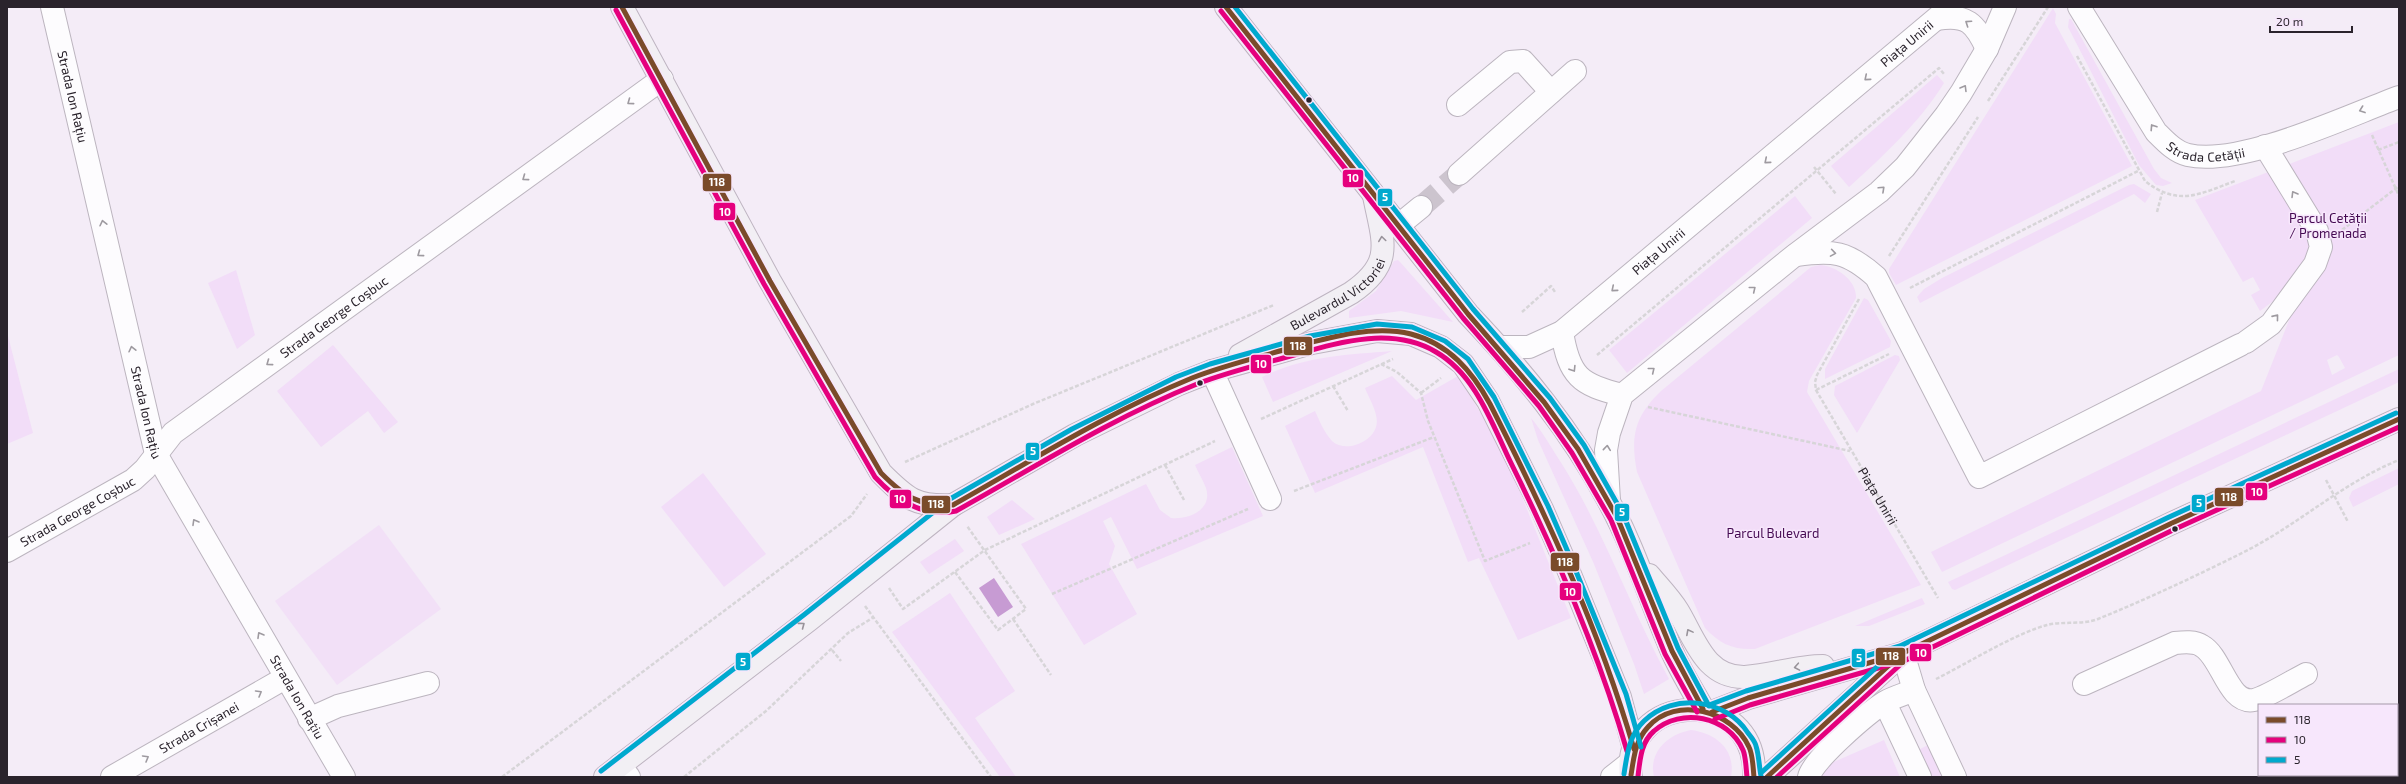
<svg xmlns="http://www.w3.org/2000/svg" width="2406" height="784" viewBox="0 0 2406 784" font-family="'Exo 2',sans-serif">
	<rect width="100%" height="100%" fill="#f4ecf7"/>
	<!-- built -->
	<polygon fill="#f2e0f7" points="379,525 441,609 337,685 275,601"/>
	<!-- green -->
	<g fill="#f2ddf8" fill-rule="evenodd">
		<polygon points="2053,8 2056,14 2055,23 2132,166 1896,285 1889,273 1889,269"/>
		<polygon points="2069,19 2071,19 2154,169 2161,178 2172,183 2163,186 2156,185 2139,165 2068,27"/>
		<path d="M1937 75 1944 83C1919 123 1884 155 1849 187L1831 166Z"/>
		<path d="M2399 122V355L1942 572 1931 552 2261 391 2294 308 2280 296 2260 311 2251 295 2260 290 2253 277 2243 282 2195 200ZM2337 355 2339 357 2345 368 2332 375 2327 360Z"/>
		<polygon points="2134,184 2151,194 2145,203 2134,194 1920,303 1917,297 1924,289 1942,278 2129,185"/>
		<polygon points="1795,196 1812,218 1627,373 1609,350"/>
		<polygon points="1398,260 1400,262 1453,322 1401,311 1349,318 1349,311 1376,291 1394,261"/>
		<path d="M1820 265C1836 266 1857 280 1856 298L1809 381 1807 392 1921 585 1755 649C1733 650 1720 644 1705 628L1637 472C1630 436 1635 416 1661 391L1811 267Z"/>
		<polygon points="236,270 255,335 237,349 208,283"/>
		<polygon points="1864,298 1868,300 1891,341 1890,347 1825,379 1825,369"/>
		<polygon points="7,332 33,433 7,444"/>
		<polygon points="333,345 398,422 384,433 368,411 321,447 277,391"/>
		<path d="M1392 351 1273 402 1262 377C1305 356 1345 355 1392 351Z"/>
		<polygon points="1895,355 1899,356 1900,360 1857,433 1834,395 1835,386"/>
		<polygon points="2399,369 2399,382 1955,590 1952,589 1948,582"/>
		<path d="M1392 376 1416 400 1458 376 1503 450 1571 618 1518 640 1479 558 1468 562 1423 447 1315 493 1285 426 1315 411C1320 422 1324 432 1332 441 1345 453 1371 443 1376 427 1380 415 1369 399 1365 388Z"/>
		<path d="M1531 418C1542 431 1551 447 1560 461 1604 530 1630 608 1669 679L1644 694 1634 664 1594 564 1538 440Z"/>
		<path d="M1232 447 1263 516 1137 569 1111 517 1103 521 1115 546 1109 564 1137 614 1084 645 1021 544 1146 484 1160 510 1171 518C1188 520 1213 510 1206 488 1203 480 1198 472 1195 465Z"/>
		<polygon points="2399,468 2399,484 2353,507 2349,498 2352,491"/>
		<polygon points="703,473 766,554 724,587 661,507"/>
		<polygon points="1012,500 1035,519 999,535 987,517"/>
		<polygon points="955,539 964,551 929,574 920,562"/>
		<polygon points="950,593 1015,691 975,718 1016,777 1000,777 892,632"/>
		<polygon points="1922,598 1925,604 1869,626 1855,626"/>
		<path d="M1691 730C1716 733 1736 750 1731 777H1654C1648 751 1669 734 1691 730Z"/>
		<polygon points="1884,740 1900,777 1815,777 1813,771"/>
		<polygon points="1928,745 1943,777 1929,777 1916,751"/>
	</g>
	<!-- water -->
	<polygon fill="#c79bd3" points="994,578 1013,607 998,617 979,588"/>
	<g fill="none" stroke-linecap="round" stroke-linejoin="round">
		<!-- minor-tunnel -->
		<polyline stroke="#ccc4ce" stroke-width="22" stroke-dasharray="22 11" stroke-linecap="butt" points="1421,207 1459,174"/>
		<!-- minor casing -->
		<g stroke="#bcb5bf" stroke-width="24">
			<g id="minor">
				<path id="s2" d="M52 7 156 454 344 777"/>
				<path id="s3" d="M2079 7 2156 132C2165 141 2175 152 2188 155 2241 167 2347 116 2399 97"/>
				<path d="M1937 19C1967 14 1975 23 1987 49"/>
				<polyline points="1458,105 1510,62 1523,61 1551,92"/>
				<polyline points="1459,174 1575,71"/>
				<polyline points="1399,225 1421,207"/>
				<path d="M1796 255C1833 250 1847 251 1876 277L1979 477 2240 345"/>
				<path d="M1562 332C1569 376 1580 385 1622 395"/>
				<polyline points="2246,342 2271,324 2315,264 2321,247 2317,231 2265,146"/>
				<path id="s4" d="M1499 347H1529L1562 332 1950 7"/>
				<polyline points="1212,371 1270,499"/>
				<polyline points="1609,501 1606,450 1609,433 1622,395 1795,255 1879,192 1905,167 1946,115 1961,93 1987,49 2005,7"/>
				<path id="s5" d="M7 551 133 480 145 469 173 433 662 79"/>
				<polyline points="1903,653 1914,690 1955,777"/>
				<path d="M2084 684 2175 643C2184 642 2195 641 2202 646 2222 657 2228 705 2254 700 2265 698 2294 680 2306 674"/>
				<polyline points="1885,703 1920,777"/>
				<polyline points="309,719 338,706 428,683"/>
				<polyline points="620,765 629,777"/>
				<path id="s6" d="M112 777 285 678"/>
				<polyline points="1612,777 1631,762"/>
				<path d="M1809 777C1812 760 1869 712 1885 702 1894 697 1905 694 1914 690"/>
			</g>
		</g>
		<!-- major casing -->
		<g stroke="#beb4c1" stroke-width="24">
			<g id="major">
				<path d="M622 7 770 281 881 473C907 499 916 507 953 505"/>
				<path d="M1226 7 1468 314C1522 371 1571 430 1608 500 1633 545 1648 594 1668 642 1677 666 1691 687 1703 709"/>
				<path id="s7" d="M1240 355 1351 293C1395 263 1383 242 1374 196"/>
				<path d="M1649 575C1659 587 1670 598 1678 611 1695 639 1705 678 1745 677 1772 675 1797 666 1823 666"/>
				<polyline points="1712,712 1748,698 1903,653 2170,524 2399,419"/>
				<polyline points="605,777 809,620 953,505 1075,435 1179,384 1212,371 1312,343 1377,331 1411,334 1441,347 1463,364 1488,401 1542,509 1565,562 1620,697 1634,749"/>
				<path d="M1631 777C1620 692 1758 683 1754 777"/>
				<polyline points="1767,777 1901,655"/>
			</g>
		</g>
		<!-- path -->
		<g stroke="#d7d5d8" stroke-width="2.5" stroke-dasharray="4 2" stroke-linecap="butt">
			<path d="M2077 56 2145 181C2178 207 2200 194 2235 181"/>
			<polyline points="1988,101 2048,7"/>
			<polyline points="2372,135 2399,196"/>
			<polyline points="2378,150 2399,142"/>
			<polyline points="1814,167 1836,194"/>
			<polyline points="2157,212 2162,193"/>
			<polyline points="2342,230 2399,186"/>
			<polyline points="1889,256 1978,117"/>
			<polyline points="1910,288 2138,171"/>
			<path id="s1" d="M1859 299 1817 375 1815 382 1816 390 1938 598"/>
			<polyline points="1522,312 1551,286 1555,292"/>
			<polyline points="1597,355 1939,68 1944,74"/>
			<polyline points="1381,364 1397,372 1421,393 1428,421 1485,561 1530,543"/>
			<polyline points="1333,386 1348,411"/>
			<polyline points="1816,390 1889,354"/>
			<polyline points="1421,393 1441,378"/>
			<polyline points="1648,407 1850,451"/>
			<polyline points="1261,419 1393,359"/>
			<polyline points="905,462 1033,404 1274,305"/>
			<polyline points="1165,465 1184,500"/>
			<polyline points="2326,480 2348,522"/>
			<polyline points="1294,491 1434,437"/>
			<polyline points="955,572 998,630 1026,609 967,526"/>
			<polyline points="889,588 903,609 985,550 1215,441"/>
			<polyline points="1052,594 1248,509"/>
			<polyline points="865,606 991,777"/>
			<polyline points="1013,619 1051,675"/>
			<polyline points="832,650 841,661"/>
			<path d="M1936 679C1968 663 2014 634 2047 625 2063 621 2083 625 2098 619 2147 599 2196 576 2244 552 2298 525 2342 483 2399 460"/>
			<polyline points="2336,775 2337,777"/>
			<polyline points="502,777 851,516 867,494"/>
			<polyline points="684,777 766,711 848,633 874,617"/>
		</g>
		<!-- minor -->
		<use href="#minor" stroke="#fdfcfe" stroke-width="22"/>
		<!-- major -->
		<use href="#major" stroke="#f2eff4" stroke-width="22"/>
		<!-- bus-1 casing -->
		<g stroke="#f7e7fc" stroke-width="8">
			<g id="bus-1">
				<path d="M622 7 770 281 881 473C905 497 918 506 953 505 1031 461 1109 412 1192 378 1225 365 1260 357 1294 347 1331 337 1373 325 1411 334 1449 344 1472 371 1490 404 1547 516 1599 629 1634 749"/>
				<polyline points="1226,7 1468,314 1544,402 1578,449 1617,517 1672,651 1703,709"/>
				<polyline points="1712,712 1748,698 1903,653 2170,524 2399,419"/>
				<path d="M1631 775C1634 757 1635 741 1648 727 1676 695 1733 711 1749 747 1753 755 1753 768 1754 777"/>
				<polyline points="1767,777 1896,659"/>
			</g>
		</g>
		<!-- bus-2 casing -->
		<g stroke="#f7e7fc" stroke-width="8">
			<g id="bus-2">
				<path d="M616 10 764 284 875 477C896 500 923 518 956 511 1035 467 1112 418 1197 384 1228 372 1262 364 1294 355 1340 342 1392 326 1436 352 1476 375 1492 424 1511 463 1557 556 1598 651 1627 751"/>
				<polyline points="1221,11 1463,318 1539,406 1572,453 1611,520 1665,654 1697,712"/>
				<polyline points="1715,719 1750,705 1906,660 2173,530 2399,427"/>
				<path d="M1638 776C1640 760 1641 742 1654 731 1681 707 1728 716 1743 750 1746 757 1746 769 1747 777"/>
				<polyline points="1777,777 1901,664"/>
			</g>
		</g>
		<!-- bus-3 casing -->
		<g stroke="#f7e7fc" stroke-width="8">
			<g id="bus-3">
				<polyline points="1235,7 1473,309 1550,398 1584,445 1623,514 1678,648 1709,706"/>
				<polyline points="1709,705 1746,691 1900,646 2167,518 2396,413"/>
				<polyline points="601,771 805,614 950,499 1072,429 1176,377 1210,364 1310,336 1377,324 1412,327 1445,341 1468,359 1494,397 1548,506 1571,559 1626,694 1641,747"/>
				<polyline points="1762,772 1891,654"/>
				<path d="M1624 774C1627 755 1629 735 1644 721 1674 692 1726 699 1748 733 1751 737 1755 741 1756 746 1759 755 1759 766 1761 776"/>
			</g>
		</g>
		<!-- bus-1 -->
		<use href="#bus-1" stroke="#7a4b2a" stroke-width="5"/>
		<!-- bus-2 -->
		<use href="#bus-2" stroke="#e5007d" stroke-width="5"/>
		<!-- bus-3 -->
		<use href="#bus-3" stroke="#00a9ce" stroke-width="5"/>
	</g>
	<!-- one-way arrows -->
	<defs><path id="oneway-chevron" d="M-2-3.5L2.5 0L-2 3.5" fill="none" stroke-width="1.6" stroke-linecap="round" stroke-linejoin="round"/></defs>
	<g stroke="#9e9aa0">
		<use href="#oneway-chevron" transform="translate(1968 23) rotate(-146)"/>
		<use href="#oneway-chevron" transform="translate(1867 78) rotate(140)"/>
		<use href="#oneway-chevron" transform="translate(1964 88) rotate(-59)"/>
		<use href="#oneway-chevron" transform="translate(630 102) rotate(144)"/>
		<use href="#oneway-chevron" transform="translate(2362 110) rotate(160)"/>
		<use href="#oneway-chevron" transform="translate(2153 127) rotate(-123)"/>
		<use href="#oneway-chevron" transform="translate(1767 161) rotate(140)"/>
		<use href="#oneway-chevron" transform="translate(525 178) rotate(144)"/>
		<use href="#oneway-chevron" transform="translate(1882 189) rotate(-43)"/>
		<use href="#oneway-chevron" transform="translate(2294 194) rotate(-121)"/>
		<use href="#oneway-chevron" transform="translate(103 223) rotate(-103)"/>
		<use href="#oneway-chevron" transform="translate(1833 253) rotate(9)"/>
		<use href="#oneway-chevron" transform="translate(420 254) rotate(144)"/>
		<use href="#oneway-chevron" transform="translate(1614 289) rotate(140)"/>
		<use href="#oneway-chevron" transform="translate(1753 289) rotate(-39)"/>
		<use href="#oneway-chevron" transform="translate(2276 317) rotate(-51)"/>
		<use href="#oneway-chevron" transform="translate(132 349) rotate(-103)"/>
		<use href="#oneway-chevron" transform="translate(269 363) rotate(144)"/>
		<use href="#oneway-chevron" transform="translate(1573 369) rotate(58)"/>
		<use href="#oneway-chevron" transform="translate(1652 370) rotate(-39)"/>
		<use href="#oneway-chevron" transform="translate(1607 448) rotate(-84)"/>
		<use href="#oneway-chevron" transform="translate(195 522) rotate(-120)"/>
		<use href="#oneway-chevron" transform="translate(260 635) rotate(-120)"/>
		<use href="#oneway-chevron" transform="translate(259 693) rotate(-30)"/>
		<use href="#oneway-chevron" transform="translate(146 758) rotate(-30)"/>
	</g>
	<g stroke="#98939a">
		<use href="#oneway-chevron" transform="translate(1382 239) rotate(-98)"/>
		<use href="#oneway-chevron" transform="translate(802 625) rotate(-37)"/>
		<use href="#oneway-chevron" transform="translate(1689 632) rotate(-118)"/>
		<use href="#oneway-chevron" transform="translate(1797 667) rotate(170)"/>
	</g>
	<!-- markers -->
	<g fill="#2a232c" stroke="#f7e7fc" stroke-width="1.5">
		<circle cx="1309" cy="100" r="3.5"/>
		<circle cx="1200" cy="383" r="3.5"/>
		<circle cx="2175" cy="529" r="3.5"/>
	</g>
	<g text-anchor="middle" stroke-width="3" stroke-linejoin="round" paint-order="stroke">
		<!-- street labels -->
		<g font-size="13" fill="#2a232c" stroke="#f7e7fc">
			<text dy="5" stroke="none"><textPath href="#s4" startOffset="516">Piața Unirii</textPath></text>
			<text dy="5" stroke="none"><textPath href="#s2" startOffset="92">Strada Ion Rațiu</textPath></text>
			<text dy="5" stroke="none"><textPath href="#s3" startOffset="204">Strada Cetății</textPath></text>
			<text dy="5" stroke="none"><textPath href="#s4" startOffset="192">Piața Unirii</textPath></text>
			<text dy="5" stroke="none"><textPath href="#s7" startOffset="116">Bulevardul Victoriei</textPath></text>
			<text dy="5" stroke="none"><textPath href="#s5" startOffset="405">Strada George Coșbuc</textPath></text>
			<text dy="5" stroke="none"><textPath href="#s2" startOffset="416">Strada Ion Rațiu</textPath></text>
			<text dy="5" stroke="none"><textPath href="#s1" startOffset="225">Piața Unirii</textPath></text>
			<text dy="5" stroke="none"><textPath href="#s5" startOffset="81">Strada George Coșbuc</textPath></text>
			<text dy="5" stroke="none"><textPath href="#s2" startOffset="740">Strada Ion Rațiu</textPath></text>
			<text dy="5" stroke="none"><textPath href="#s6" startOffset="100">Strada Crișanei</textPath></text>
		</g>
		<!-- park labels -->
		<g font-size="13" fill="#450a52" stroke="#f7e7fc">
			<text x="2328" y="223">Parcul Cetății<tspan x="2328" dy="15">/ Promenada</tspan></text>
			<text x="1773" y="538">Parcul Bulevard</text>
		</g>
	</g>
	<g stroke="#f7e7fc" stroke-width="1.5">
		<rect x="1342" y="169" width="22" height="19" rx="4" fill="#e5007d"/>
		<rect x="702" y="173" width="30" height="19" rx="4" fill="#7a4b2a"/>
		<rect x="1377" y="188" width="16" height="19" rx="4" fill="#00a9ce"/>
		<rect x="713" y="202" width="23" height="19" rx="4" fill="#e5007d"/>
		<rect x="1283" y="336" width="30" height="20" rx="4" fill="#7a4b2a"/>
		<rect x="1250" y="354" width="22" height="20" rx="4" fill="#e5007d"/>
		<rect x="1025" y="442" width="15" height="19" rx="4" fill="#00a9ce"/>
		<rect x="2245" y="482" width="23" height="19" rx="4" fill="#e5007d"/>
		<rect x="2214" y="487" width="30" height="20" rx="4" fill="#7a4b2a"/>
		<rect x="889" y="489" width="23" height="20" rx="4" fill="#e5007d"/>
		<rect x="2191" y="494" width="15" height="19" rx="4" fill="#00a9ce"/>
		<rect x="921" y="495" width="30" height="19" rx="4" fill="#7a4b2a"/>
		<rect x="1614" y="503" width="16" height="19" rx="4" fill="#00a9ce"/>
		<rect x="1550" y="552" width="30" height="20" rx="4" fill="#7a4b2a"/>
		<rect x="1559" y="582" width="23" height="19" rx="4" fill="#e5007d"/>
		<rect x="1909" y="643" width="23" height="19" rx="4" fill="#e5007d"/>
		<rect x="1875" y="647" width="31" height="19" rx="4" fill="#7a4b2a"/>
		<rect x="1851" y="648" width="15" height="20" rx="4" fill="#00a9ce"/>
		<rect x="735" y="652" width="16" height="19" rx="4" fill="#00a9ce"/>
	</g>
	<g font-size="11" text-anchor="middle" font-weight="bold" fill="#fff">
		<text x="1353" y="182">10</text>
		<text x="717" y="186">118</text>
		<text x="1385" y="201">5</text>
		<text x="725" y="216">10</text>
		<text x="1298" y="350">118</text>
		<text x="1261" y="368">10</text>
		<text x="1033" y="455">5</text>
		<text x="2257" y="496">10</text>
		<text x="2229" y="501">118</text>
		<text x="900" y="503">10</text>
		<text x="2199" y="507">5</text>
		<text x="936" y="508">118</text>
		<text x="1622" y="516">5</text>
		<text x="1565" y="566">118</text>
		<text x="1570" y="596">10</text>
		<text x="1921" y="657">10</text>
		<text x="1891" y="660">118</text>
		<text x="1859" y="662">5</text>
		<text x="743" y="666">5</text>
	</g>
	<!-- border -->
	<rect width="2406" height="784" fill="none" stroke="#2a232c" stroke-width="16"/>
	<!-- legend -->
	<rect x="2258" y="704" width="140" height="72" fill="#f7e7fc" stroke="#a599a9"/>
	<rect x="2266" y="717" width="20" height="6" fill="#7a4b2a" stroke="#a599a9"/>
	<text x="2294" y="724" font-size="12" fill="#2a232c">118</text>
	<rect x="2266" y="737" width="20" height="6" fill="#e5007d" stroke="#a599a9"/>
	<text x="2294" y="744" font-size="12" fill="#2a232c">10</text>
	<rect x="2266" y="757" width="20" height="6" fill="#00a9ce" stroke="#a599a9"/>
	<text x="2294" y="764" font-size="12" fill="#2a232c">5</text>
	<!-- scale -->
	<path d="M2270 26v6h82v-6" fill="none" stroke="#2a232c" stroke-width="2"/>
	<text x="2276" y="26" font-size="12" fill="#2a232c" stroke="#f7e7fc" stroke-width="3" paint-order="stroke">20 m</text>
</svg>
